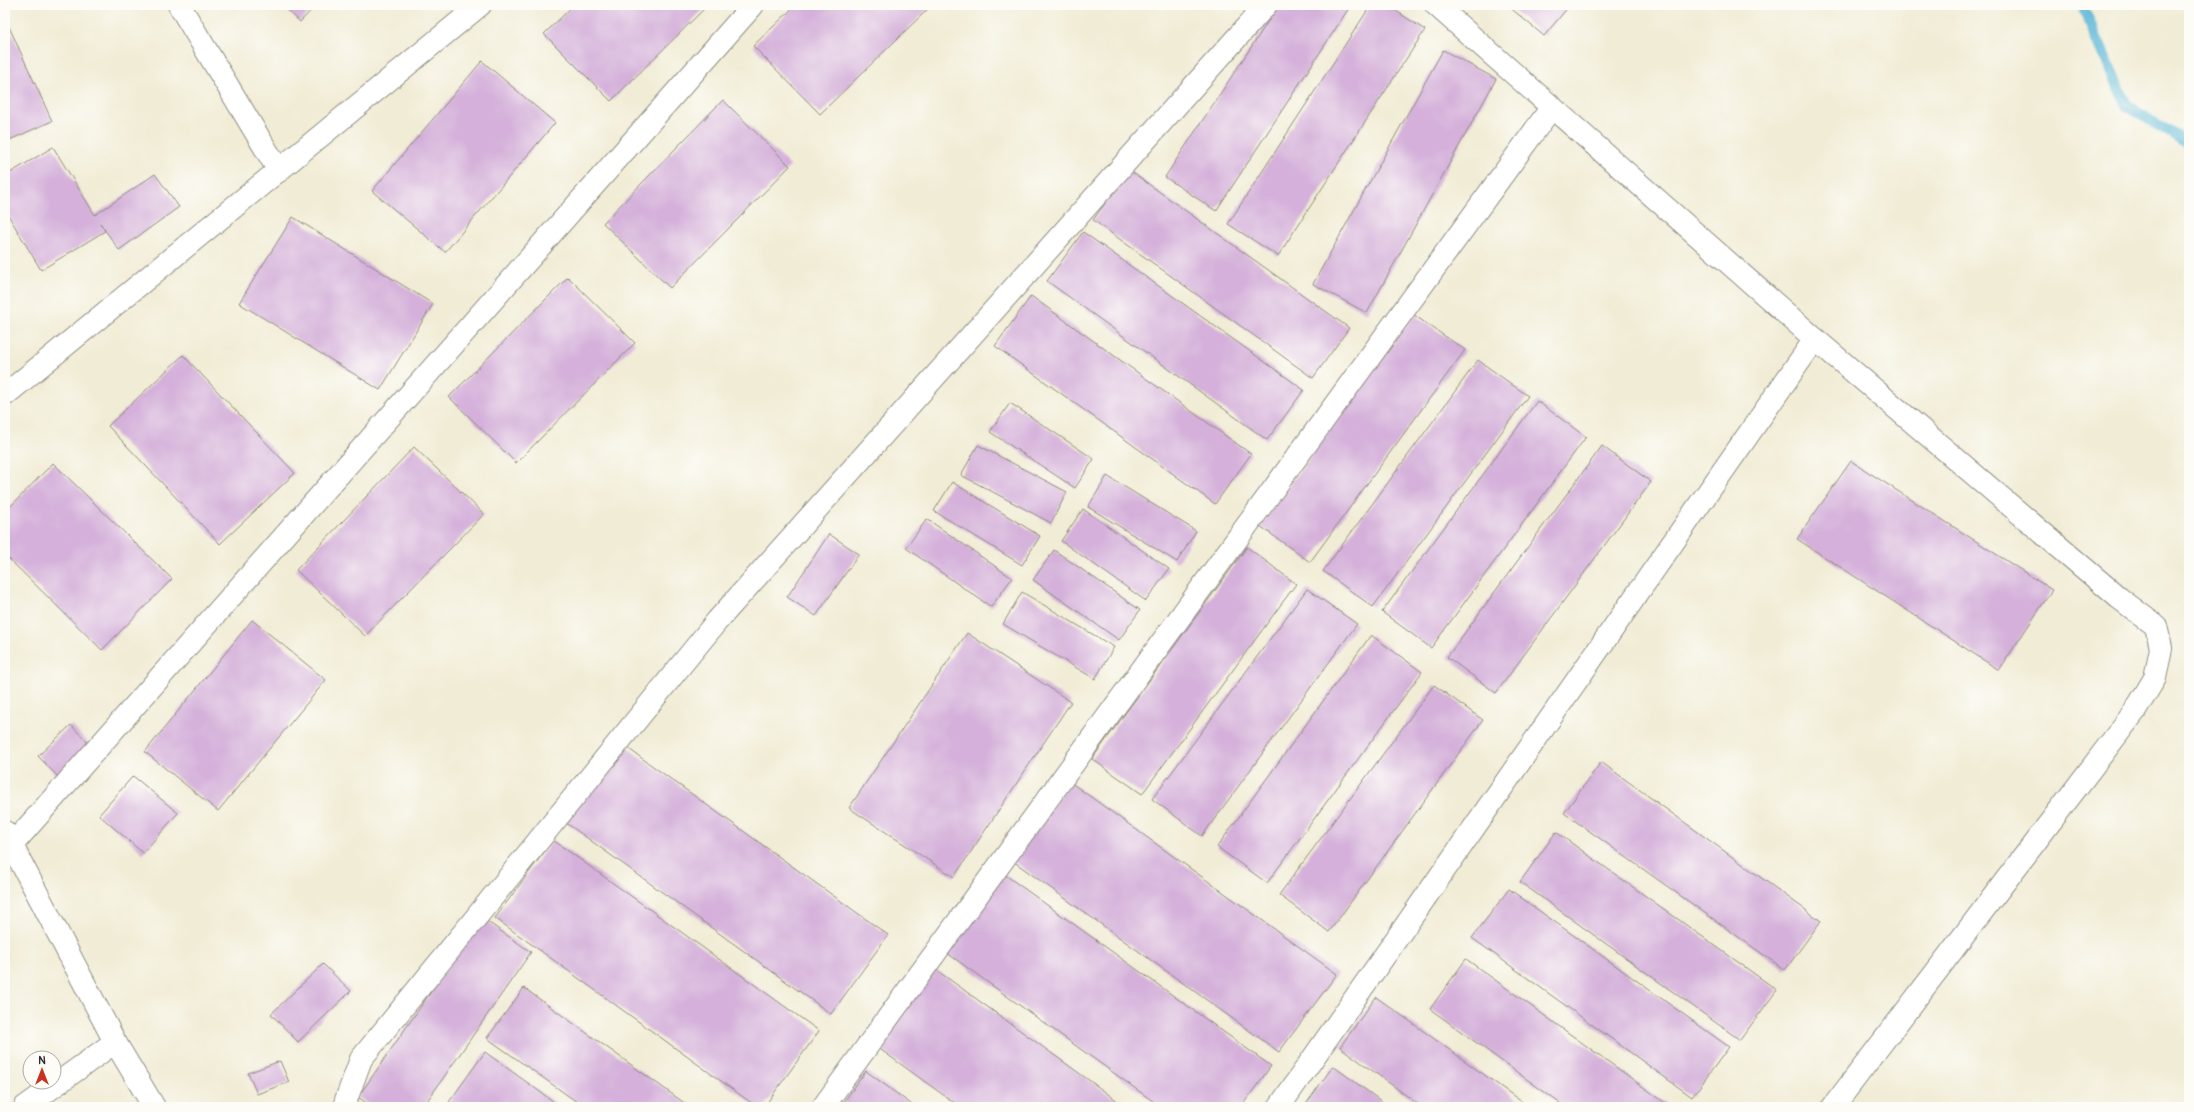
<svg xmlns="http://www.w3.org/2000/svg" width="2194" height="1112" viewBox="0 0 2194 1112" font-family="Pangolin,sans-serif">
	<rect width="100%" height="100%" fill="#fdfcf7"/>
	<filter id="ink" filterUnits="userSpaceOnUse"><feTurbulence type="fractalNoise" baseFrequency=".025" numOctaves="2"/><feDisplacementMap in="SourceGraphic" scale="8" xChannelSelector="R" yChannelSelector="G"/><feConvolveMatrix kernelMatrix="1 2 1 2 8 2 1 2 1" color-interpolation-filters="sRGB"/></filter>
	<filter id="wash" filterUnits="userSpaceOnUse"><feTurbulence type="fractalNoise" baseFrequency=".012" numOctaves="4" result="noise"/><feDisplacementMap in="SourceGraphic" scale="16" xChannelSelector="R" yChannelSelector="G"/><feGaussianBlur stdDeviation="0.9" result="paint"/><feColorMatrix in="noise" values="0 0 0 0 0 0 0 0 0 0 0 0 0 0 0 0 0 1.4 0 .05"/><feComposite in="paint" operator="in"/></filter>
	<g filter="url(#wash)">
		<rect width="100%" height="100%" fill="#f1ecd5"/>
		<g fill="none" stroke-linecap="round" stroke-linejoin="round">
			<!-- stream -->
			<polyline stroke="#58b6d6" stroke-width="11" points="2082,5 2127,106 2189,144"/>
		</g>
		<g id="blocks">
			<!-- building -->
			<g fill="#d4b0da">
				<polygon points="282,5 316,5 300,22"/>
				<polygon points="574,5 708,5 611,101 544,34"/>
				<polygon points="796,5 932,5 820,114 753,46"/>
				<polygon points="1279,5 1351,5 1216,211 1165,177"/>
				<polygon points="1371,5 1387,5 1425,30 1278,256 1228,224"/>
				<polygon points="1507,5 1570,5 1544,36"/>
				<polygon points="5,18 52,121 5,142"/>
				<polygon points="1443,50 1496,79 1367,313 1313,284"/>
				<polygon points="482,61 555,123 445,252 372,191"/>
				<polygon points="723,100 790,166 670,288 603,223"/>
				<polygon points="53,147 95,215 155,174 179,207 119,250 100,223 105,231 41,270 5,210 5,176"/>
				<polygon points="1129,170 1349,328 1313,378 1093,220"/>
				<polygon points="293,217 433,304 380,390 239,303"/>
				<polygon points="1083,232 1304,390 1267,440 1047,281"/>
				<polygon points="568,277 635,343 516,463 449,397"/>
				<polygon points="1031,296 1251,454 1215,504 995,346"/>
				<polygon points="1414,315 1465,350 1310,562 1260,526"/>
				<polygon points="183,355 295,473 220,544 108,426"/>
				<polygon points="1478,360 1528,396 1373,607 1323,571"/>
				<polygon points="1537,401 1586,437 1431,648 1382,612"/>
				<polygon points="1010,403 1094,459 1075,488 990,432"/>
				<polygon points="978,445 1067,492 1051,523 961,475"/>
				<polygon points="1602,446 1651,482 1496,693 1447,657"/>
				<polygon points="414,447 484,514 365,636 296,570"/>
				<polygon points="1851,461 2052,590 1999,670 1797,539"/>
				<polygon points="53,463 172,579 102,650 5,555 5,512"/>
				<polygon points="1107,476 1196,531 1177,562 1088,507"/>
				<polygon points="952,482 1040,536 1022,565 934,511"/>
				<polygon points="1083,509 1169,569 1146,601 1061,541"/>
				<polygon points="927,519 1012,578 991,607 906,548"/>
				<polygon points="829,534 859,554 816,616 787,597"/>
				<polygon points="1247,547 1296,584 1142,794 1092,759"/>
				<polygon points="1054,550 1140,610 1119,640 1033,580"/>
				<polygon points="1307,589 1357,624 1202,836 1152,799"/>
				<polygon points="1022,592 1114,647 1095,679 1003,624"/>
				<polygon points="252,620 326,680 218,811 145,752"/>
				<polygon points="967,633 1071,702 954,877 849,808"/>
				<polygon points="1371,635 1422,672 1267,883 1217,847"/>
				<polygon points="1434,685 1483,720 1329,932 1279,895"/>
				<polygon points="71,725 93,748 60,779 38,756"/>
				<polygon points="622,744 888,935 831,1014 565,822"/>
				<polygon points="1601,762 1821,921 1785,970 1564,813"/>
				<polygon points="133,776 178,813 143,853 99,815"/>
				<polygon points="1070,782 1337,974 1279,1052 1013,861"/>
				<polygon points="1556,832 1777,990 1740,1040 1520,882"/>
				<polygon points="553,840 819,1031 764,1107 757,1107 495,918"/>
				<polygon points="1004,874 1271,1066 1241,1107 1161,1107 947,953"/>
				<polygon points="1509,889 1729,1047 1692,1097 1472,938"/>
				<polygon points="482,918 531,952 423,1107 372,1107 358,1097"/>
				<polygon points="1466,959 1671,1107 1565,1107 1430,1009"/>
				<polygon points="323,964 351,991 298,1042 271,1014"/>
				<polygon points="935,969 1126,1107 960,1107 877,1047"/>
				<polygon points="524,988 690,1107 584,1107 487,1038"/>
				<polygon points="1376,997 1529,1107 1422,1107 1340,1047"/>
				<polygon points="485,1052 561,1107 455,1107 449,1102"/>
				<polygon points="280,1061 289,1082 257,1094 248,1073"/>
				<polygon points="1333,1066 1389,1107 1304,1107"/>
				<polygon points="866,1071 915,1107 840,1107"/>
			</g>
		</g>
	</g>
	<g filter="url(#ink)">
		<use href="#blocks" fill-opacity="0" stroke="#8e8c80" stroke-width="1"/>
		<g fill="none" stroke-linecap="round" stroke-linejoin="round">
			<!-- minor casing -->
			<g stroke="#8e8c80" stroke-width="24">
				<g id="minor">
					<polyline points="179,5 279,171"/>
					<polyline points="1436,5 1815,339 2119,598 2156,626 2161,648 2155,678 2135,711 1833,1107"/>
					<polyline points="5,395 480,5"/>
					<polyline points="5,832 115,1042 154,1107"/>
					<polyline points="12,845 753,5"/>
					<polyline points="25,1107 115,1042"/>
					<polyline points="347,1107 346,1100 361,1059 717,621 1266,5"/>
					<polyline points="823,1107 1552,107"/>
					<polyline points="1279,1107 1815,339"/>
				</g>
			</g>
			<!-- minor -->
			<use href="#minor" stroke="#fff" stroke-width="22"/>
		</g>
	</g>
	<!-- margin -->
	<rect width="2194" height="1112" fill="none" stroke="#fdfcf7" stroke-width="20"/>
	<!-- north arrow -->
	<g transform="translate(42 1070)"><circle r="19" fill="#fdfcf7" stroke="#a9a8a5"/>
	<path d="M0-3L7 15L0 10L-7 15Z" fill="#c8321e"/>
	<text y="-6" font-size="11" font-weight="bold" text-anchor="middle" fill="#2b2b2b">N</text>
	</g>
</svg>
